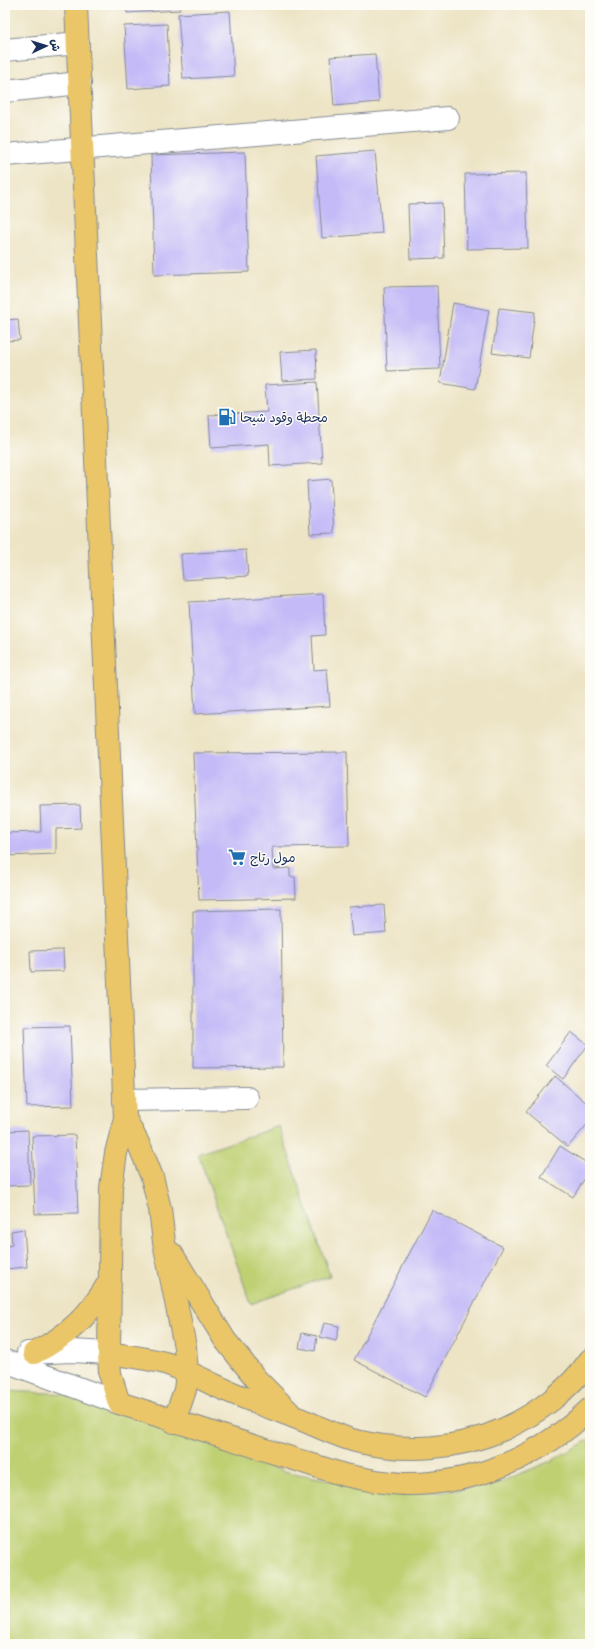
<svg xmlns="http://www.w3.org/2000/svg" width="595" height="1649" viewBox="0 0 595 1649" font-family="Sriracha,'Playpen Sans Arabic',sans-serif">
	<rect width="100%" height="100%" fill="#fdfcf7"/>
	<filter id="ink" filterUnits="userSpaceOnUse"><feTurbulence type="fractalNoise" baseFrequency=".025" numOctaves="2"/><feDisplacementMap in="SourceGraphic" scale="8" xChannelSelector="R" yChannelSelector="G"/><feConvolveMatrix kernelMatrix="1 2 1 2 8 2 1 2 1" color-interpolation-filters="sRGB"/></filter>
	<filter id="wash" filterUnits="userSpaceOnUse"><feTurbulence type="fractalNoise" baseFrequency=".012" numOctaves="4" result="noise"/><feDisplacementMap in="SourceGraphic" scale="16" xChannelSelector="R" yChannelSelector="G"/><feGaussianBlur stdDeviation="0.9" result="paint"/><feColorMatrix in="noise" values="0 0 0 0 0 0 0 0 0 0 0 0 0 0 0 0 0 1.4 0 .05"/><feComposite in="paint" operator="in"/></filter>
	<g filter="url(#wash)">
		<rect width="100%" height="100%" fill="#ede4c5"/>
		<!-- green -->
		<g fill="#bfd073" stroke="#6d8068">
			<polygon points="279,1126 330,1276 251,1304 198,1154"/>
			<polygon points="5,1391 70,1394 199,1436 283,1471 371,1488 436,1492 496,1484 553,1460 590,1439 590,1644 5,1644"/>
		</g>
		<g id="blocks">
			<!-- building -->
			<g fill="#c3baf7">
				<polygon points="126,5 180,5 180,10 127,13"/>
				<polygon points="230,11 234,76 183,79 178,14"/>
				<polygon points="167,24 170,86 128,89 124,26"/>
				<polygon points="375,54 379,102 334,106 330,57"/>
				<polygon points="375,151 382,233 322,238 316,156"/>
				<polygon points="245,152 249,272 154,275 151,155"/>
				<polygon points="526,173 528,248 467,249 465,174"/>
				<polygon points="442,203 444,258 410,259 408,204"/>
				<polygon points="437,286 440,369 387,371 384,287"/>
				<polygon points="453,303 489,310 475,389 440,383"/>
				<polygon points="499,308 535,312 529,358 492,353"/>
				<polygon points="18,319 20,340 5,341 5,320"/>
				<polygon points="316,350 317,379 282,381 280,352"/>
				<polygon points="317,382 322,463 270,466 269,444 211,448 209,415 267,412 265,385"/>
				<polygon points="331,479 334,533 310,534 307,481"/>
				<polygon points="246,550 248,576 183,580 181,554"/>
				<polygon points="323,594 325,635 312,636 314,670 327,669 330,706 195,714 189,602"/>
				<polygon points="347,752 349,846 272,847 273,869 290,868 290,877 295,877 296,898 199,900 193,753"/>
				<polygon points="80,805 81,828 56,829 56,854 5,856 5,833 41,832 40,806"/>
				<polygon points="384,905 386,933 352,936 349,907"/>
				<polygon points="278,909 281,909 283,1067 193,1068 193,911"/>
				<polygon points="63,950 64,971 31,972 30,951"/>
				<polygon points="70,1026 73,1106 27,1107 24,1027"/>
				<polygon points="571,1032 588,1045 563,1079 546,1066"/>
				<polygon points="555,1076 590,1106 590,1121 568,1147 526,1112"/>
				<polygon points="28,1130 30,1185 5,1186 5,1131"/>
				<polygon points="75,1135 78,1213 35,1214 32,1136"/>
				<polygon points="560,1146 590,1165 590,1170 573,1197 541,1177"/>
				<polygon points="432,1210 503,1247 425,1397 354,1360"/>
				<polygon points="24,1229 27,1267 5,1269 5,1246 12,1245 11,1231"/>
				<polygon points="324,1323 339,1326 336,1341 320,1337"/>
				<polygon points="302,1333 317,1336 315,1351 299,1348"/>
			</g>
		</g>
	</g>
	<g filter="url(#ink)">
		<use href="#blocks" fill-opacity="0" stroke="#848a92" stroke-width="1"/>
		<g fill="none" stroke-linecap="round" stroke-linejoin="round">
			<!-- minor casing -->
			<g stroke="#848a92" stroke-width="24">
				<g id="minor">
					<polyline points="5,50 78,43"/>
					<polyline points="5,91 80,83"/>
					<polyline points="5,155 448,118"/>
					<polyline points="124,1100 247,1098"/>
					<polyline points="28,1353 71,1351 109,1353"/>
					<polyline points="5,1361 119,1403"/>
				</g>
			</g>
			<!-- major casing -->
			<g stroke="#848a92" stroke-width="24">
				<g id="major">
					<path d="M76 5 125 1118 116 1153 111 1188 109 1353 110 1374 119 1403 344 1475C365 1479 386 1484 408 1484 477 1484 540 1456 590 1409"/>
					<polyline points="125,1118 140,1147 152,1177 160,1209 164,1242 185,1347 187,1373 185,1390 174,1422"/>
					<polyline points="172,1254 225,1340 257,1380 289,1412"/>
					<path d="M34 1353C69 1335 89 1316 109 1282"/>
					<path d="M109 1353C128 1356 147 1358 165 1363 183 1369 204 1380 221 1388 246 1399 271 1408 297 1418 316 1425 336 1436 356 1441 405 1453 457 1450 504 1429 537 1414 569 1390 590 1360"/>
				</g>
			</g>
			<!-- minor -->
			<use href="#minor" stroke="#fff" stroke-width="22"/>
			<!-- major -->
			<use href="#major" stroke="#eac669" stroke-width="22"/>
		</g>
	</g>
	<!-- icons -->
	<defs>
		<g id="fuel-bare" transform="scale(1.38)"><path d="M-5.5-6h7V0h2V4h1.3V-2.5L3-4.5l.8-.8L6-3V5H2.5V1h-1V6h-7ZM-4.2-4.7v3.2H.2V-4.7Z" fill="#1f6fb2" stroke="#fdfcf7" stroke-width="2.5" paint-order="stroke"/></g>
		<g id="supermarket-bare" transform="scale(1.38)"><path d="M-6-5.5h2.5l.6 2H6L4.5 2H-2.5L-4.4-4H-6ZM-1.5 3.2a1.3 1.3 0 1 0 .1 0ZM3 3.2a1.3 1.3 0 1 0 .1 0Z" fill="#1f6fb2" stroke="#fdfcf7" stroke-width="2.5" paint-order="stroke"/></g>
	</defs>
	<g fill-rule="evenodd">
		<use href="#fuel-bare" x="227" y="417"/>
		<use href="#supermarket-bare" x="237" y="857"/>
	</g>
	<g text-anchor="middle" stroke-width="3" stroke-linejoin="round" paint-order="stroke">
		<!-- poi labels -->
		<g font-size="13" fill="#1b2f5e" stroke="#fdfcf7" text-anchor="start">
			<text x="240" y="422">محطة وقود شيحا</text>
			<text x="250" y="862">مول رتاج</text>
		</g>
	</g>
	<!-- margin -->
	<rect width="595" height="1649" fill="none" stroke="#fdfcf7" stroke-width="20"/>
	<!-- north arrow -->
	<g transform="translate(46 46) rotate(86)" stroke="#fdfcf7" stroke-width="3" paint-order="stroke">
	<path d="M0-3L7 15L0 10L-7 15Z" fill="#1b2f5e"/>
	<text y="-6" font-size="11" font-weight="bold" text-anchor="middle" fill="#1b2f5e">ش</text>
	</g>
</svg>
